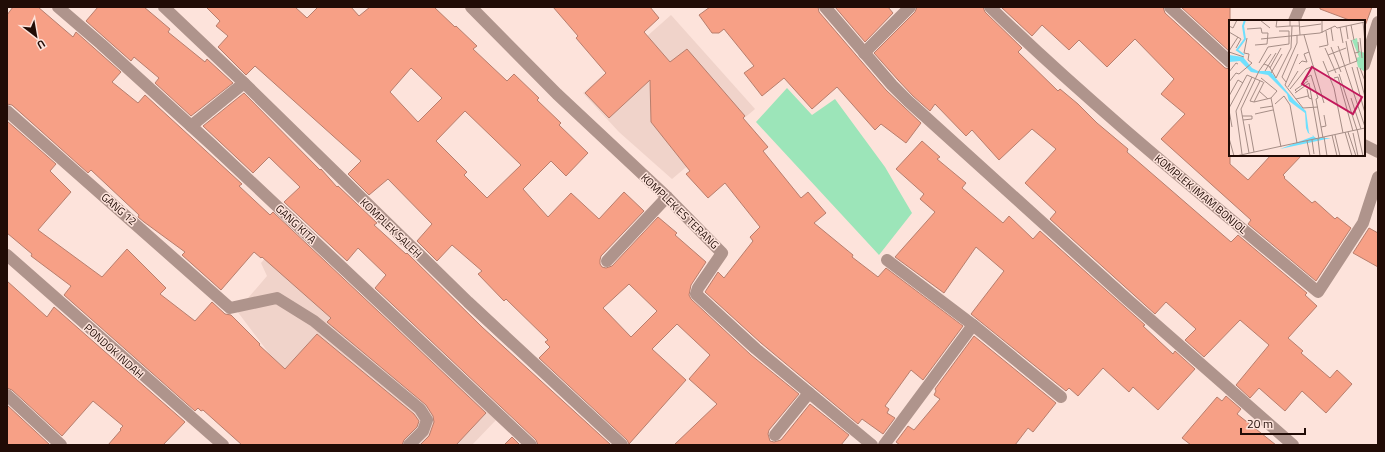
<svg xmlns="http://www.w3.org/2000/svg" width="1385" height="452" viewBox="0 0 1385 452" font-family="'Titillium Web',sans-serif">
	<rect width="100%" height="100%" fill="#fde3db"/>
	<!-- built -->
	<g fill="#f0d3ca">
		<polygon points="671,15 755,109 672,179 619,132 583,93"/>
		<polygon points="290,230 488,411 496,420 472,445 358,445 290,374 271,356 237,311 267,276 261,263"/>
	</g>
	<!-- green -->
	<polygon fill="#9ce5b9" points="787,88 812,115 835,99 885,167 912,213 879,255 756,122"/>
	<!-- building -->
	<g fill="#f7a086" stroke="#b87e6d" fill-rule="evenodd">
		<polygon points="13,7 38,7 73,37 76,32 121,72 112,82 138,103 145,95 242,184 239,186 270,215 273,212 486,413 456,445 420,445 429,436 434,422 433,416 426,405 327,322 331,318 262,257 261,258 254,252 221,290 182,255 185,252 144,222 138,217 139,215 91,170 88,173 12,105 7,104 7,15"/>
		<polygon points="98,7 144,7 170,29 168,32 205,62 207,59 233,83 191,116 155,83 159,78 134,57 131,61 86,21"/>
		<path d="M206 7H295L307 18 318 7H351L359 16 370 7H434L455 27 456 26 477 46 473 49 507 81 514 74 539 98 537 100 561 123 559 125 588 153 566 176 551 161 523 189 548 217 571 193 599 219 624 192 644 211 601 256 600 260V264L602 267 606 268 612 266 658 217 677 233 675 235 706 262 691 285 689 295 691 299 751 355 799 394 769 430 768 434 770 441 774 442 781 440 810 404 849 435 841 445H674L717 404 689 379 710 355 677 324 652 349 686 380 629 444 627 440 539 358 550 347 545 342 548 340 506 299 504 301 478 274 482 271 452 245 437 261 417 241 432 224 388 179 369 195 348 174 361 161 255 66 246 75 218 47 228 36 216 26 220 21ZM411 68 442 98 418 122 390 92ZM465 111 521 165 487 198 464 175 467 172 436 141ZM629 284 657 311 631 337 603 308Z"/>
		<polygon points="553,7 650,7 659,18 644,32 670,62 687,49 745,116 743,118 768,147 763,151 801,198 808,192 826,213 814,223 853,255 852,257 878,277 886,268 963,326 923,380 911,370 885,406 889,409 887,413 895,418 883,434 862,419 858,424 761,343 705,292 718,272 724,278 753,241 750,237 760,227 725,183 708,198 686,174 690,171 651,122 650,80 609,118 585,93 606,73 576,38 578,36"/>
		<polygon points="710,7 818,7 819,12 886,90 921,123 906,143 881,124 875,130 837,87 812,109 784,78 762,96 744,73 754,66 724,29 719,33 712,33 699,15"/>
		<polygon points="835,7 888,7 893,13 865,42"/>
		<polygon points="917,7 983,7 985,12 1022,48 1018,52 1058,91 1060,89 1078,104 1097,123 1128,149 1127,152 1231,242 1238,235 1307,293 1305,295 1317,306 1288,338 1303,351 1301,353 1330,378 1337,370 1352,384 1326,413 1302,391 1285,411 1259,388 1250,398 1236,385 1269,345 1240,320 1204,357 1185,340 1196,329 1166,302 1155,314 1050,219 1056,212 1025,183 1056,149 1032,129 999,160 972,130 966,136 935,104 930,111 913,96 898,80 874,53 915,12"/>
		<polygon points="1001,7 1163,7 1165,13 1225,68 1230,69 1230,164 1248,180 1271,155 1302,155 1283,175 1285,177 1284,178 1312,203 1315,201 1335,219 1337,217 1351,228 1316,281 1248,224 1251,220 1161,139 1185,114 1161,94 1174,79 1135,39 1107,67 1079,40 1069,50 1042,25 1032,36"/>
		<polygon points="1181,7 1230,7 1230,52"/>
		<polygon points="1320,7 1372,7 1365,26 1364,25 1364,21 1352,21 1320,9"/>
		<polygon points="244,93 320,170 321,169 337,187 338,186 377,223 374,225 406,254 407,253 482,327 611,445 538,445 536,440 375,288 386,275 358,248 347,261 284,202 300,187 269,157 253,173 203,126"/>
		<polygon points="7,121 56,164 50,171 71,192 38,230 102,277 127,249 166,288 160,294 195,321 212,302 225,314 231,315 260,344 259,345 285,369 317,334 414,414 419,421 417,427 404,440 402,445 242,445 203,410 201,411 198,408 195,411 64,295 71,286 31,256 32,254 7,233"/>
		<polygon points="922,141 940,157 937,159 966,183 962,188 1003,223 1009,216 1033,239 1040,231 1145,325 1143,326 1173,354 1175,351 1195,369 1158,410 1133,387 1129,392 1103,368 1078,396 1069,388 1066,391 971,314 1004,271 976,247 944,293 895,257 935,212 920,199 924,194 896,169"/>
		<polygon points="1369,228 1378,233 1378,267 1353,253"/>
		<polygon points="7,281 47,317 54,307 185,422 163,445 108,445 121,430 120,429 123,426 93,401 62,436 12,390 7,388"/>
		<polygon points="974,336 1056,403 1033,432 1028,428 1015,445 900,445 896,442 908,426 914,430 940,399 934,395 936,391 935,389"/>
		<polygon points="1226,396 1241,409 1237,414 1276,445 1191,445 1182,438 1217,397 1222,401"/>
		<polygon points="7,405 50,445 7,445"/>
		<polygon points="512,437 520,445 504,445"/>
	</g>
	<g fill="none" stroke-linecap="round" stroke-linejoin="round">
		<!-- minor -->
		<g stroke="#af948c" stroke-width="12">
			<polyline points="58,7 101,44 212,145 531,445"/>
			<polyline points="164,7 244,83 468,302 622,445"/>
			<polyline points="471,7 557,94 667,197 722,253 698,288 696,294 756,349 872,445"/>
			<polyline points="825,7 892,85 908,101 1128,300 1293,445"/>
			<path d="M990 7C1094 108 1207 199 1318 292L1363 223 1378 177"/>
			<polyline points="1170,7 1230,62"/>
			<polyline points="1294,21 1300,7"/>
			<polyline points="864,53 910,7"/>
			<polyline points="1364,65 1378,22"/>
			<polyline points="7,111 230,308 277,298 314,321 420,409 427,420 423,431 409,445"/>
			<polyline points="191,126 244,83"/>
			<polyline points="1364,145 1378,152"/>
			<polyline points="7,255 223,445"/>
			<polyline points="887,260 973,325 1061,397"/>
			<polyline points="607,261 667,197"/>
			<polyline points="7,395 61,445"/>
			<polyline points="775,435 809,393"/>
			<polyline points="884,445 973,325"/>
		</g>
	</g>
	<g text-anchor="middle" stroke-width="3" stroke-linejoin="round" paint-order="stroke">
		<!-- street labels -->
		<g font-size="11" fill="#210c06" stroke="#fde3db">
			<text transform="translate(1201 194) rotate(40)" y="4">KOMPLEK IMAM BONJOL</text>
			<text transform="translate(119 209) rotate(41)" y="4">GANG 12</text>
			<text transform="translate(680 211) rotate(44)" y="4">KOMPLEK ES TERANG</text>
			<text transform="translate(296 224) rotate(43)" y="4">GANG KITA</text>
			<text transform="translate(391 228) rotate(44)" y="4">KOMPLEK SALEH</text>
			<text transform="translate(114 351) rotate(42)" y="4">PONDOK INDAH</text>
		</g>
	</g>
	<!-- overview -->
	<g transform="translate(1229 20)">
		<rect width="136" height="136" fill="#fde3db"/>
		<path d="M128 18 130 31 136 33V52L129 47 127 38 130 37 123 20Z" fill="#9ce5b9"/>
		<path d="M0 35 14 37 23 48 29 51H41L65 80 77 91 80 113 87 118H102L51 129 85 116 79 113 77 108 76 93 60 81 58 74 39 55 22 52 11 41 0 42Z" fill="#6fe0fe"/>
		<path fill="none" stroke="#6fe0fe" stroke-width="2" d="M15 35 8 30 16 19 14 6 16 0"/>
		<path fill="none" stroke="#a58d86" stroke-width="1" d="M31 0 41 8M48 0 47 7 61 6M61 0V6H70M70 0 71 15M134 2 136 22M122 5 125 20M0 6 4 8 8 0M117 6 119 19M70 7 92 4M111 7 114 23M102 8 104 21M18 9 32 8 33 13H39L38 24 26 25M0 12 12 19 7 28M93 13V0M75 15 95 83M18 18 15 33 20 34 19 40 23 43M131 18 133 38M32 19 91 13 106 6 108 8 136 2M122 20 128 41M117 21 121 43M109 26 136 107M90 27 99 25 97 11M102 27 112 52M96 28 107 53M0 31 9 17M0 32 15 37M126 33 130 32 129 22M69 34 56 65 74 88 89 87M99 35 117 28M94 41 105 68 114 113M30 43 39 27 60 24V11H50M35 44 40 46 47 58 62 28 63 6M70 44 73 41 78 42 75 34 80 32M123 47 136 93M128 47 136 77M41 48 52 28M131 48 136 61M36 51 47 33M0 52 7 43 9 44M99 52 128 41M42 53 53 34M110 54 128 110M105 58 109 57 124 111M78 60 77 58 82 55 89 78 87 79 94 118M0 62 7 53 10 54 23 43M57 62 53 57 68 23V15M80 63 90 119M59 67 69 51M61 69 77 49 85 46M78 69 80 78 83 79M30 71 39 79M68 72 66 70 79 61M66 73 80 63M0 76 9 60 14 63M42 78 52 127M122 78 132 109M67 79 79 76M25 82 42 78 48 71 32 58M25 82 21 81 31 61M25 82 35 62M46 84 55 76 61 85 68 123M0 88 18 55 34 62M31 88 44 86M0 90 3 107M26 94 44 90M13 96H23V99L14 100M20 104 25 132M92 107 97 106 95 95M128 109 134 136M116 112 123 136M119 112 127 136M124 113 129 136M103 115 108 136M106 115 111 136M95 117 98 136M0 118 5 136M89 119 91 136M83 120 85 134M78 121 81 136M20 133 12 89 30 51 42 34M13 134 7 91 23 57M7 136 136 108"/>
		<path fill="#c2185b" fill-opacity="0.15" stroke="#c2185b" stroke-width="2" d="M83 47 133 77 124 94 73 64Z"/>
		<rect width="136" height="136" fill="none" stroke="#210c06" stroke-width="2"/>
	</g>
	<!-- border -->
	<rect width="1385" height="452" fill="none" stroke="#210c06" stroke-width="16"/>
	<!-- north arrow -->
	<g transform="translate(36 36) rotate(149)" stroke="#fde3db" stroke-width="3" paint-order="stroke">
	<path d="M0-3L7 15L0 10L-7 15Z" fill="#210c06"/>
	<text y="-6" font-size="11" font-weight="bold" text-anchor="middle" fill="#210c06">U</text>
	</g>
	<!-- scale -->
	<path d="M1241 428v6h64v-6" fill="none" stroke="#210c06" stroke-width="2"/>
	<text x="1247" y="428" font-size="12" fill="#210c06" stroke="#fde3db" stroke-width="3" paint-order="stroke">20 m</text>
</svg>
